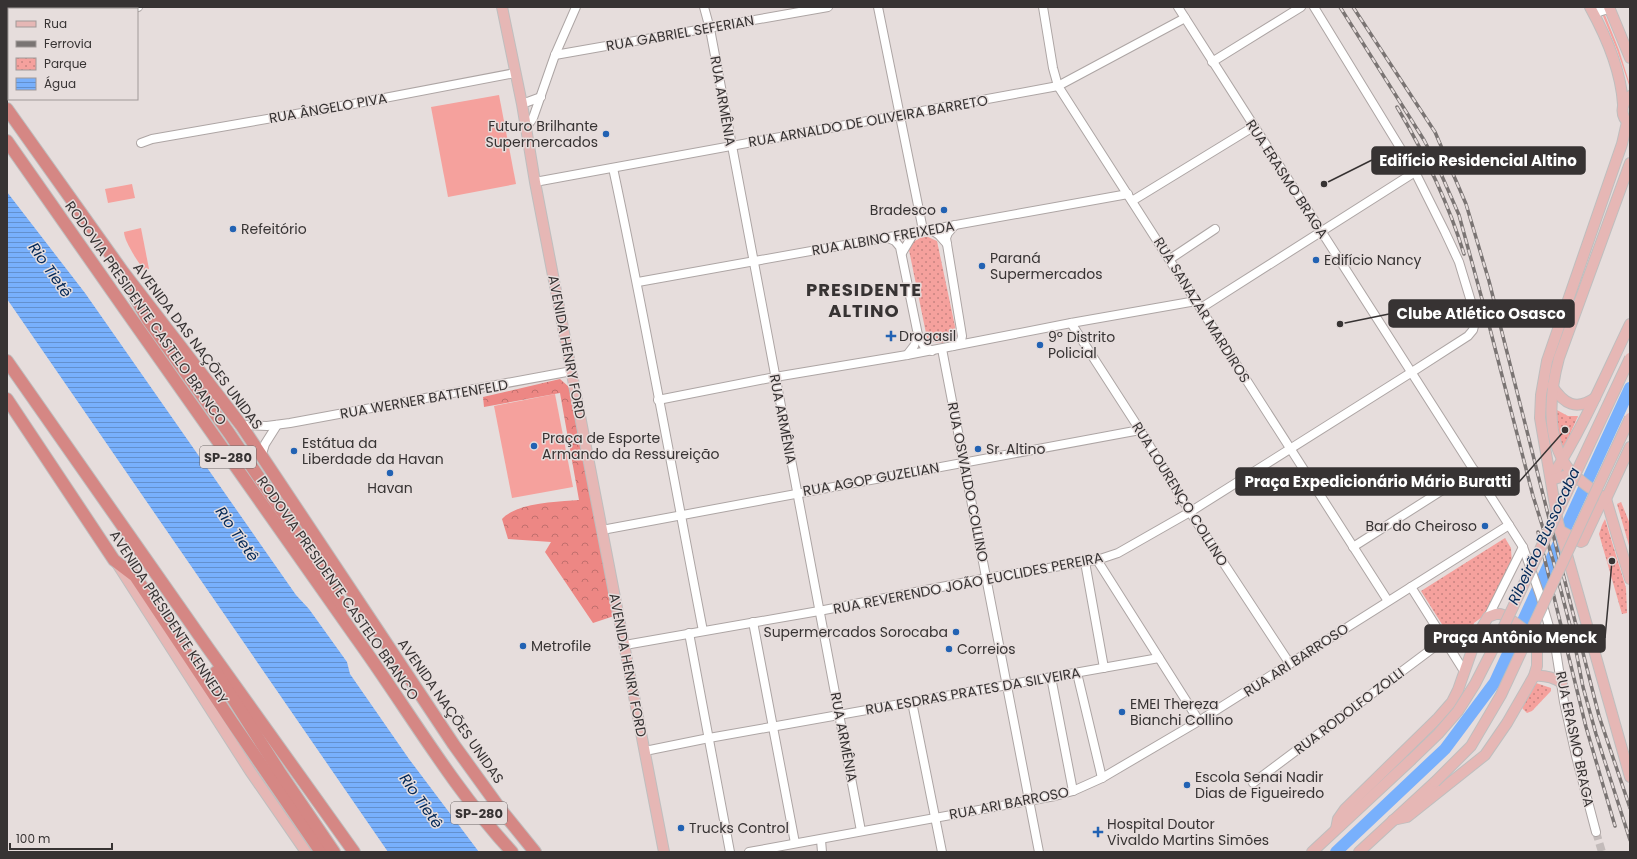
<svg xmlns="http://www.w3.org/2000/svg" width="1637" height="859" viewBox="0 0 1637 859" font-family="Poppins,sans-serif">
	<defs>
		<pattern id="forest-crowns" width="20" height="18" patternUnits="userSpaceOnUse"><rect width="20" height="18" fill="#ed8784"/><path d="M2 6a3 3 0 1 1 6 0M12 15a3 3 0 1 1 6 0" fill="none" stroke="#c16f6d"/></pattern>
		<pattern id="park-dots" width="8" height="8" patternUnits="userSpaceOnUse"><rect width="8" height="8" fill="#f5a19d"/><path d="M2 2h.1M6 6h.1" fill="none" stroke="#c78481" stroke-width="1.8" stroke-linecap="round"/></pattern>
		<pattern id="water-rules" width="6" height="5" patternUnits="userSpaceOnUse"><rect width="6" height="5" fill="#78b0fc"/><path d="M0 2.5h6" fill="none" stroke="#6390cd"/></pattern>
	</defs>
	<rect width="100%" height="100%" fill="#e6dddc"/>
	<!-- green -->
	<g fill="#f5a19d">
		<polygon points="1605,15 1619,50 1630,85 1629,85 1617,50 1603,16"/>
		<polygon points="499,95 516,184 448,197 431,107"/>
		<polygon points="132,184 135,198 108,203 105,189"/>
		<path d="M141 228 149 269 144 270C138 262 124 241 124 232Z"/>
		<polygon points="555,394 573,487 512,498 494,406"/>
	</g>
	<!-- forest -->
	<path fill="url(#forest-crowns)" d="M560 379 569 387 614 616 593 623 545 552 551 542 508 539 502 519C518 502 557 502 579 500L560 393 484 407 483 397Z"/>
	<!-- park -->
	<g fill="url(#park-dots)">
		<path d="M922 237H928L937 241 957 336C946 343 938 346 927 338L909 250 913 242Z"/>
		<polygon points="1555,409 1568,416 1578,416 1563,450 1560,444"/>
		<polygon points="1621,502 1630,524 1630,549 1617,504"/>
		<polygon points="1605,519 1626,588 1627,613 1622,614 1599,534 1602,525"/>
		<polygon points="1505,538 1511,548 1512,565 1486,614 1474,623 1470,636 1462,640 1450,637 1421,591"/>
		<polygon points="1536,683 1551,688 1551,691 1532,711 1527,713 1522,708"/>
	</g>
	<!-- water -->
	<polygon fill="url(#water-rules)" points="7,192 85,293 296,595 309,609 347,662 350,674 409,759 479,852 388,852 386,849 7,299"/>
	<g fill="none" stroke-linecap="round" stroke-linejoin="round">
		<!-- river -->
		<polyline stroke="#78b0fc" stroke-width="12" points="1336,852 1445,749 1495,682 1630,388"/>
		<!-- minor-tunnel -->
		<polyline stroke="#c3bbba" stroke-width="8" stroke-dasharray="8 4" stroke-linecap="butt" points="1596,832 1602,852"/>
		<!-- minor casing -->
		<g stroke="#ada5a4" stroke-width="10">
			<g id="minor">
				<polyline points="704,7 710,29 861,831"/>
				<polyline points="878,7 923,230"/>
				<polyline points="1043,7 1053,68 1058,86 1388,601"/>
				<polyline points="1178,7 1523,547 1540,595 1556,651 1564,702 1576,756 1596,832"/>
				<polyline points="1591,8 1599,12 1605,10 1608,7"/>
				<polyline points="128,9 138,7"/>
				<polyline points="7,32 9,32"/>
				<polyline points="555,55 828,7"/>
				<polyline points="1212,62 1301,7"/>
				<polyline points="522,104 541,97"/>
				<polyline points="526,128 533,118 555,55 576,7"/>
				<polyline points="141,143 152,139 353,104 515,73"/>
				<path d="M613 168C646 322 673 476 703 631"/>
				<polyline points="535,182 1058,86 1185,18"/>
				<polyline points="1132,201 1253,127"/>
				<polyline points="930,229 939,235 947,244"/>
				<polyline points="886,237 895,241 900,247 918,335 924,346 932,351"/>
				<polyline points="902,253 915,231"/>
				<polyline points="1170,259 1215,229"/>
				<path d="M638 282C801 254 964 222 1128 194"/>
				<polyline points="1201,308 1415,172"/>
				<polyline points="1071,323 1140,430 1190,512 1290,664"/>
				<polyline points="953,346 961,341 962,336 946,238 948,233 955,225"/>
				<polyline points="942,349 1039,852"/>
				<polyline points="907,355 914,346 918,335"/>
				<polyline points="658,400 775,377 907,355 1071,323 1196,301"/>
				<polyline points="241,425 267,426 290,423 572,371"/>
				<polyline points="261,457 265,444 277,425"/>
				<polyline points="602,530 1140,430"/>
				<polyline points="1353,547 1474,470"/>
				<polyline points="1097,560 1199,721"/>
				<polyline points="1085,562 1104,668"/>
				<polyline points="1411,587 1464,671"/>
				<polyline points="1488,617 1523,547"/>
				<polyline points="753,622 795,843"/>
				<polyline points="689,633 730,852"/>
				<path d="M1445 639C1457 645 1465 643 1477 636"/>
				<polyline points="625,645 819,611 987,578 1097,560 1118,553 1190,512 1412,372 1468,336 1473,330 1476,318 1459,262 1445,232 1415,172 1314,7"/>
				<polyline points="1077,673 1102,778"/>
				<polyline points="1051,677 1073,791"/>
				<polyline points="912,702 942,852"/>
				<polyline points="645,751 709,738 1159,658"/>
				<polyline points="1253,783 1445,639"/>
				<polyline points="821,840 822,852"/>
				<polyline points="749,852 1055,796 1073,791 1102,778 1199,721 1509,525"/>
			</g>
		</g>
		<!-- major casing -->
		<g stroke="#bfbebe" stroke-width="12">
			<g id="major">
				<polyline points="502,7 522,104 535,182 664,852"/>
				<path d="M1590 7C1606 36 1621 71 1623 104"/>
				<polyline points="1609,7 1630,58"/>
				<path d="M1630 96C1620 104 1620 117 1630 124"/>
				<polyline points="1627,122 1622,144 1547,361 1541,395 1540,418 1558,523 1630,777"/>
				<path d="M1552 386C1564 404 1576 411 1595 398"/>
				<path d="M1551 478C1582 430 1605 376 1630 324"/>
				<polyline points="1551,480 1564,476 1580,480"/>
				<path d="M1606 499C1593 490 1577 480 1568 468 1545 438 1550 391 1559 358L1630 163"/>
				<polyline points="1606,499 1630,579"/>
				<polyline points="1559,530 1581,542 1583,541 1599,507 1606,499 1630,447"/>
				<polyline points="118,565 250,771 306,852"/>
				<path d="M1534 676C1545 675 1553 677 1562 683"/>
				<polyline points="1336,829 1338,819 1345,809 1438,718 1452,702 1458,690 1477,636 1488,617 1496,614 1500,614 1506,616 1526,631 1537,650 1537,666 1534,676 1507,723 1485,755 1407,817 1393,820"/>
				<polyline points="1312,852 1411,760"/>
				<polyline points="1359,852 1435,782"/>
			</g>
		</g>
		<!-- highway casing -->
		<g stroke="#bfbebe" stroke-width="14">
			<g id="highway">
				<polyline points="7,109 123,272 241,425 454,745 501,810 535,852"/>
				<path d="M7 141C123 306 238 472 355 636 407 708 452 787 512 852"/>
				<polyline points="135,297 148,320 229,433 308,550 343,607"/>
				<polyline points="7,361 208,648 354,852"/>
				<polyline points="7,399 114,560 135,576 232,722 321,852"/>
				<polyline points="216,672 279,771 334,852"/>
			</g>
		</g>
		<!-- minor -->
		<use href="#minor" stroke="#fff" stroke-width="8"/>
		<!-- major -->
		<use href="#major" stroke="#e6b7b5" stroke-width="10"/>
		<!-- highway -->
		<use href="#highway" stroke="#d58784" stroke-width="12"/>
		<!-- rail casing -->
		<g stroke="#7a7473" stroke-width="3.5">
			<g id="rail">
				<polyline points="1340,7 1424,140 1438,167 1459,215 1488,321 1533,496 1553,560 1574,641 1583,687 1596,734 1630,840"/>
				<polyline points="1353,7 1435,132 1466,204 1489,281 1599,716 1630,808"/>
				<path d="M1397 107C1425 154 1448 202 1464 254"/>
				<polyline points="1538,532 1586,727 1615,826"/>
			</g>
		</g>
		<!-- rail -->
		<use href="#rail" stroke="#e6dddc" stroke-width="2" stroke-dasharray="6" stroke-linecap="butt"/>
		<!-- major-bridge casing -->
		<g stroke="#bfbebe" stroke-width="12" stroke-linecap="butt">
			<g id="major-bridge">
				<polyline points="1411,760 1438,734 1458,711 1475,684 1497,641 1630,358"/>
				<polyline points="1435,782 1471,746 1501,695 1630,418"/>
			</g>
		</g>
		<!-- major-bridge -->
		<use href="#major-bridge" stroke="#e6b7b5" stroke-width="10"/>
	</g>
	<!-- markers -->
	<g fill="#2262b3" stroke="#e6dddc" stroke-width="1.5">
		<circle cx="606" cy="134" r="4"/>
		<circle cx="944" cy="210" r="4"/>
		<circle cx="233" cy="229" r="4"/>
		<circle cx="1316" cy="260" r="4"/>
		<circle cx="982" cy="266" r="4"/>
		<path d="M889 330h4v4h4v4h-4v4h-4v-4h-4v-4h4z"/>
		<circle cx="1040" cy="345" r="4"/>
		<circle cx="534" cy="446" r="4"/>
		<circle cx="978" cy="449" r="4"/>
		<circle cx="294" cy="451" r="4"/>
		<circle cx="390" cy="473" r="4"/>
		<circle cx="1485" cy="526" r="4"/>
		<circle cx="956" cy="632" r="4"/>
		<circle cx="523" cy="646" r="4"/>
		<circle cx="949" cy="649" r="4"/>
		<circle cx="1122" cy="712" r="4"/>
		<circle cx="1187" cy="785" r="4"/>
		<circle cx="681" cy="828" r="4"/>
		<path d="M1096 826h4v4h4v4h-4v4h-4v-4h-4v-4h4z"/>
	</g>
	<g text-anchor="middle" stroke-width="3" stroke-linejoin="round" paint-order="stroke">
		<!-- shield labels -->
		<g fill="#e6dddc" stroke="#6c6666" stroke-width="1">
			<rect x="200" y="446" width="56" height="22" rx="3"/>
			<rect x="451" y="802" width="56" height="22" rx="3"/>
		</g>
		<g font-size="13" font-weight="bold" fill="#373333">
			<text x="228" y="462">SP-280</text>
			<text x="479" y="818">SP-280</text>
		</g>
		<!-- street labels -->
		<g font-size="14" fill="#373333" stroke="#e6dddc">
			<text transform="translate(680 33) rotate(-10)" y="5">RUA GABRIEL SEFERIAN</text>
			<text transform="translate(723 101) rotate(80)" y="5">RUA ARMÊNIA</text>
			<text transform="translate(328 108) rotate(-10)" y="5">RUA ÂNGELO PIVA</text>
			<text transform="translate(868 121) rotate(-10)" y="5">RUA ARNALDO DE OLIVEIRA BARRETO</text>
			<text transform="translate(1287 179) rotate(57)" y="5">RUA ERASMO BRAGA</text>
			<text transform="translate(883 238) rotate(-10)" y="5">RUA ALBINO FREIXEDA</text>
			<text transform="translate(1202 310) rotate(58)" y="5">RUA SANAZAR MARDIROS</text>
			<text transform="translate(146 313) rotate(55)" y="5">RODOVIA PRESIDENTE CASTELO BRANCO</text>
			<text transform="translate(198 346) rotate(53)" y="5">AVENIDA DAS NAÇÕES UNIDAS</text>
			<text transform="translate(567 347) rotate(79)" y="5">AVENIDA HENRY FORD</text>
			<text transform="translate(424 399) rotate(-10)" y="5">RUA WERNER BATTENFELD</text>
			<text transform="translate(783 419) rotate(79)" y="5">RUA ARMÊNIA</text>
			<text transform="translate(871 479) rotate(-10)" y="5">RUA AGOP GUZELIAN</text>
			<text transform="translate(968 482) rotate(79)" y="5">RUA OSWALDO COLLINO</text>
			<text transform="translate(1180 494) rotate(58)" y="5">RUA LOURENÇO COLLINO</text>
			<text transform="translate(968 583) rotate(-11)" y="5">RUA REVERENDO JOÃO EUCLIDES PEREIRA</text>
			<text transform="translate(338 588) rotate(55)" y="5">RODOVIA PRESIDENTE CASTELO BRANCO</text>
			<text transform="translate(169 617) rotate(57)" y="5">AVENIDA PRESIDENTE KENNEDY</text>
			<text transform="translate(1296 660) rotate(-33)" y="5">RUA ARI BARROSO</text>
			<text transform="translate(628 665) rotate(79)" y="5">AVENIDA HENRY FORD</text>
			<text transform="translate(973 691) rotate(-10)" y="5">RUA ESDRAS PRATES DA SILVEIRA</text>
			<text transform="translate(451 711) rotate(55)" y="5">AVENIDA NAÇÕES UNIDAS</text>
			<text transform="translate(1349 711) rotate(-37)" y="5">RUA RODOLFO ZOLLI</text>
			<text transform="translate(844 737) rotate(79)" y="5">RUA ARMÊNIA</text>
			<text transform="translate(1575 739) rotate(78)" y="5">RUA ERASMO BRAGA</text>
			<text transform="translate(1009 803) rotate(-11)" y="5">RUA ARI BARROSO</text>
		</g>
		<!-- poi labels -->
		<g font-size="14" fill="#373333" stroke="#e6dddc" text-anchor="start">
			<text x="598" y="131" text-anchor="end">Futuro Brilhante<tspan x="598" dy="16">Supermercados</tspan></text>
			<text x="936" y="215" text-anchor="end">Bradesco</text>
			<text x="241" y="234">Refeitório</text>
			<text x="990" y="263">Paraná<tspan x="990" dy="16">Supermercados</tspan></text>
			<text x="1324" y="265">Edifício Nancy</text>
			<text x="899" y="341">Drogasil</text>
			<text x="1048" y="342">9º Distrito<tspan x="1048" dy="16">Policial</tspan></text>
			<text x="542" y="443">Praça de Esporte<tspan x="542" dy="16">Armando da Ressureição</tspan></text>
			<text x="302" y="448">Estátua da<tspan x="302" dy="16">Liberdade da Havan</tspan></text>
			<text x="986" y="454">Sr. Altino</text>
			<text x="390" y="493" text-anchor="middle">Havan</text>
			<text x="1477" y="531" text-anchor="end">Bar do Cheiroso</text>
			<text x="948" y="637" text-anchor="end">Supermercados Sorocaba</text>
			<text x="531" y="651">Metrofile</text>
			<text x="957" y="654">Correios</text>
			<text x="1130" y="709">EMEI Thereza<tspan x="1130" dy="16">Bianchi Collino</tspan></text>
			<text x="1195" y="782">Escola Senai Nadir<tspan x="1195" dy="16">Dias de Figueiredo</tspan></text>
			<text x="1107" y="829">Hospital Doutor<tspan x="1107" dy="16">Vivaldo Martins Simões</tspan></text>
			<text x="689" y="833">Trucks Control</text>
		</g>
		<!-- water labels -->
		<g font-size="15" font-style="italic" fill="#032857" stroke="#e6dddc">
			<text transform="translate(50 270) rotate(55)" y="5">Rio Tietê</text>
			<text transform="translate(237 534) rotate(55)" y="5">Rio Tietê</text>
			<text transform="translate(1544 536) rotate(-65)" y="5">Ribeirão Bussocaba</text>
			<text transform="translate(421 801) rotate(55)" y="5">Rio Tietê</text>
		</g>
		<!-- district labels -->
		<g font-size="18" font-weight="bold" letter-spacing="1" fill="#373333" stroke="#e6dddc">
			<text x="864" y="296">PRESIDENTE<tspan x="864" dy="21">ALTINO</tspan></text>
		</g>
	</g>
	<!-- callouts -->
	<path fill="none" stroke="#373333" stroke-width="1.5" d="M1324 184L1372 160M1340 324L1389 314M1565 430L1519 482M1612 561L1605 638"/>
	<g fill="#373333" stroke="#e6dddc" stroke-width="1.5">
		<circle cx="1324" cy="184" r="4"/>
		<circle cx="1340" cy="324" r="4"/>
		<circle cx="1565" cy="430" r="4"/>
		<circle cx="1612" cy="561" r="4"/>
	</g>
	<g fill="#373333" stroke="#373333" stroke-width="1.5">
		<rect x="1372" y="147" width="213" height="27" rx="4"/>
		<rect x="1389" y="300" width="185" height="27" rx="4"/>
		<rect x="1236" y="468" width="283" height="27" rx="4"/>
		<rect x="1425" y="625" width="180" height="27" rx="4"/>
	</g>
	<g font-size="15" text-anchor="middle" font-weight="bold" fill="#fff">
		<text x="1478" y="166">Edifício Residencial Altino</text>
		<text x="1481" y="319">Clube Atlético Osasco</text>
		<text x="1378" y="487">Praça Expedicionário Mário Buratti</text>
		<text x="1515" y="643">Praça Antônio Menck</text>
	</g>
	<!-- border -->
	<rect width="1637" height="859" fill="none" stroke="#373333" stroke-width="16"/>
	<!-- legend -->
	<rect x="8" y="8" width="130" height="92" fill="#e6dddc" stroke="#a09998"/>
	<rect x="16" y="21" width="20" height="6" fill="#e6b7b5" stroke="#a09998"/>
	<text x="44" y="28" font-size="12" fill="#373333">Rua</text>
	<rect x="16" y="41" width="20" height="6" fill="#7a7473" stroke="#a09998"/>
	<text x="44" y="48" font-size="12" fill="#373333">Ferrovia</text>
	<rect x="16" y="58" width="20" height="12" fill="url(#park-dots)" stroke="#a09998"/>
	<text x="44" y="68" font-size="12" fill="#373333">Parque</text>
	<rect x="16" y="78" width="20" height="12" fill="url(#water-rules)" stroke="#a09998"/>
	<text x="44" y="88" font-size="12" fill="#373333">Água</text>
	<!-- scale -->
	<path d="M10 843v6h102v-6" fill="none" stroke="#373333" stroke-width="2"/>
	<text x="16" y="843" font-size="12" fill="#373333" stroke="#e6dddc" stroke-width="3" paint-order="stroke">100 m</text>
</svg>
